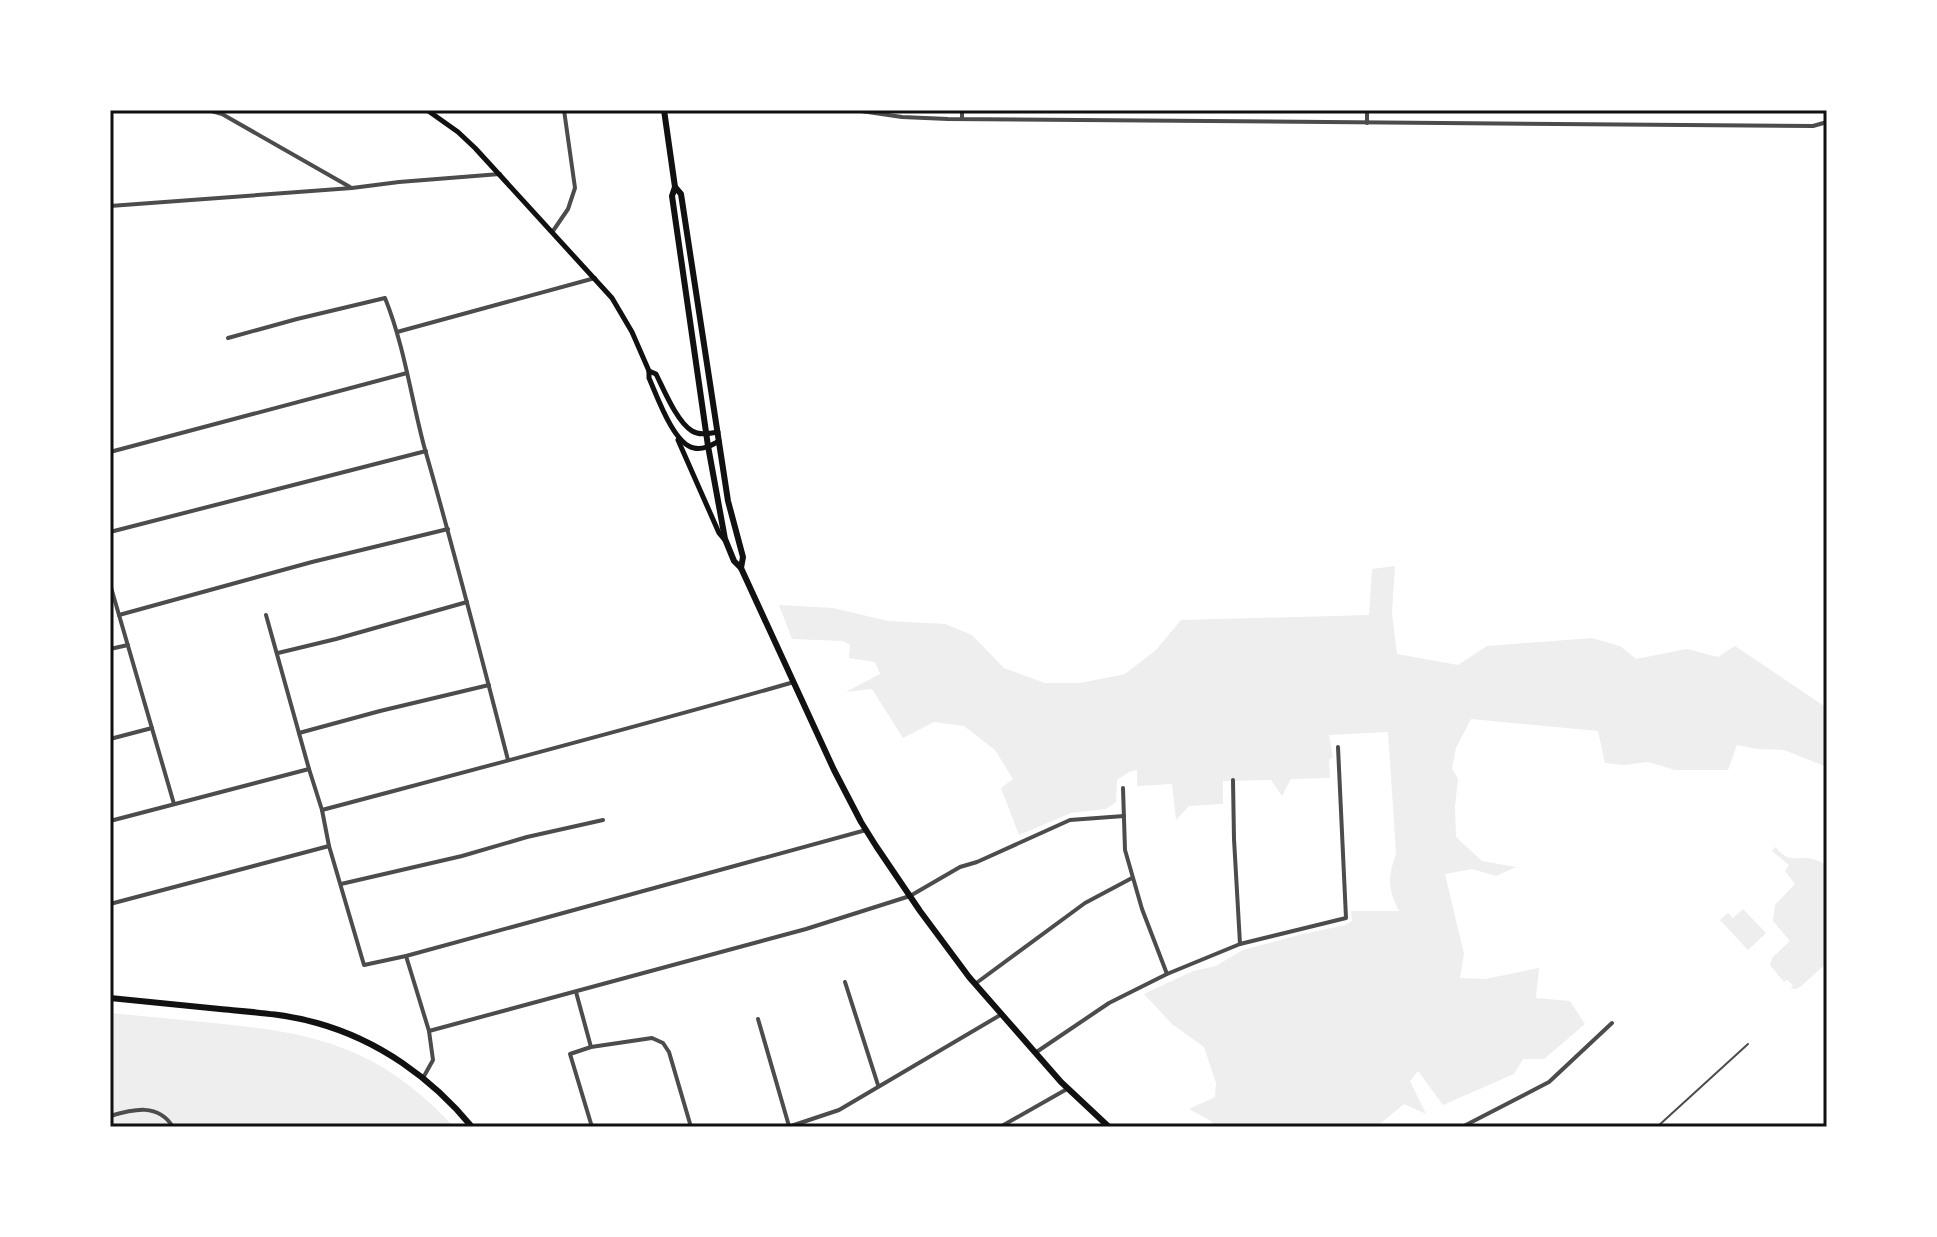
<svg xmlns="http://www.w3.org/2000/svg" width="1937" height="1237" viewBox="0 0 1937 1237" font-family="'Open Sans',sans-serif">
	<rect width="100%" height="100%" fill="#fff"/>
	<!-- green -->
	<g fill="#eee">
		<path d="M1395 566 1392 613 1397 654 1458 665 1487 646 1592 638 1620 646 1636 659 1687 649 1718 657 1735 646 1827 708V767L1784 750 1757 749 1737 745 1728 770H1675L1648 762 1624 765 1605 763 1598 731 1471 719 1456 748 1452 768 1458 779 1455 806 1456 837 1482 861 1516 867 1496 876 1472 869 1445 874 1464 954 1460 978 1485 979 1539 968 1536 998 1570 1001 1585 1024 1544 1059H1523L1514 1074 1443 1105 1418 1071 1410 1081 1426 1114 1404 1104 1376 1127H1215L1211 1121 1189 1109 1215 1097 1216 1083 1204 1047 1172 1024 1144 994 1193 971 1216 966 1243 950 1299 935 1345 925 1352 921 1351 911H1399C1387 886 1388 879 1396 853L1388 732 1329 735 1333 757 1329 760 1330 778 1291 779 1282 796 1271 780 1223 781V804L1189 806 1176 820 1172 784 1137 786V770L1129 772 1117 780 1116 802 1106 809 1071 813 1019 835 1001 788 1013 779 995 750 964 726 934 722 903 738 872 689 846 692 880 674 875 662 849 658 850 645 843 641 792 639 779 605 833 608 888 621 945 624 972 635 1004 668 1045 683H1080L1125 674 1156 650 1181 620 1369 615 1372 569Z"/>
		<path d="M1775 847C1789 861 1788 858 1806 858 1813 858 1821 862 1827 865V963L1800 987 1795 989 1791 988 1793 985 1787 980 1784 982 1770 965 1772 958 1790 941 1773 921 1775 905 1795 884 1785 871 1789 865 1772 851Z"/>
		<polygon points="1743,909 1766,933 1748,950 1720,920 1728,913 1733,918"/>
		<path d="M110 1013C145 1016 179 1020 214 1023 263 1028 311 1033 357 1054 395 1071 426 1097 454 1127H110Z"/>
	</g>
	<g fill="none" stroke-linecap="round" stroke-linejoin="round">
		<!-- service -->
		<polyline stroke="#4c4c4c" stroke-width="2" points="1657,1127 1748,1044"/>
		<!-- minor -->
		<g stroke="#4c4c4c" stroke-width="4">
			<polyline points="110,110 116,110"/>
			<polyline points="208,110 222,114 350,187"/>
			<polyline points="854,110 902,117 948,119 1813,126 1827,122"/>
			<polyline points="1367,110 1367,123"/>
			<polyline points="962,119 962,110"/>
			<polyline points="110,206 352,188 399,182 500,174"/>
			<polyline points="553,231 568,209 575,188 564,110"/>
			<polyline points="397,332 595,278"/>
			<path d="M228 338 297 319 385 298C404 345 411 397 424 446 454 550 481 655 508 760"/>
			<polyline points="110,452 407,373"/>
			<polyline points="110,532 426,451"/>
			<polyline points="110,584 174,804"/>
			<polyline points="119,615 312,562 448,529"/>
			<polyline points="266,615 309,769 322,810 329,846 364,965 406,956 866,830"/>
			<polyline points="110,649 128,645"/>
			<polyline points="278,653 336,639 467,602"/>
			<polyline points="299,733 380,711 489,685"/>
			<polyline points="110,739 152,728"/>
			<polyline points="1233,780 1234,839 1240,944"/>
			<polyline points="1123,788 1125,850 1142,909 1167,974"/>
			<path d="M322 810C480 768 637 727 794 682"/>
			<polyline points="110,821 309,769"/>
			<polyline points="341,884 462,856 527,837 603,820"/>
			<polyline points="110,904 329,846"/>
			<polyline points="406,956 429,1031 433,1060 423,1078"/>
			<polyline points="845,982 878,1085"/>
			<polyline points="975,984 1085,903 1132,878"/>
			<polyline points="576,992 591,1047 652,1038 663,1043 669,1052 691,1127"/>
			<polyline points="758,1019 789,1126"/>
			<polyline points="429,1031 806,929 910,896 960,867 977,862 1070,820 1124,816"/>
			<polyline points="591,1047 570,1054 592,1127"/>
			<polyline points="1035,1053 1109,1003 1167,974 1240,944 1346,918 1338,747"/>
			<path d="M110 1116C134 1109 158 1103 173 1127"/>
			<polyline points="788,1127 839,1110 1002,1014"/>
			<polyline points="1000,1127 1067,1089"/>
			<polyline points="1462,1127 1549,1082 1612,1023"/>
		</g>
		<!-- secondary -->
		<g stroke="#111" stroke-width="5">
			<path d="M427 110 458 132 475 148 612 298 632 332 649 371V378C657 396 674 445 694 448 703 450 712 445 719 441"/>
			<path d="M649 371 656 374C664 390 677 422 692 431 700 436 710 433 718 432"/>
			<polyline points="678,440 719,533 724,539"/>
		</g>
		<!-- primary -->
		<g stroke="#111" stroke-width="6">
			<polyline points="664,110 675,187 681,194 728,501 743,557 741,568"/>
			<polyline points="675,187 672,196 708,446 725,539 734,561 741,568 834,770 861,822 876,846 920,911 969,977 1061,1082 1109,1127"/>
			<path d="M110 998C147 1002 183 1005 220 1009 252 1012 285 1014 317 1023 378 1040 432 1078 472 1127"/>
		</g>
	</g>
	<!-- border -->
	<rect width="1937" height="1237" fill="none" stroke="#ffffff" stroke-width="224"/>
	<rect x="112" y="112" width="1713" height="1013" fill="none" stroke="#111" stroke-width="3"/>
</svg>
